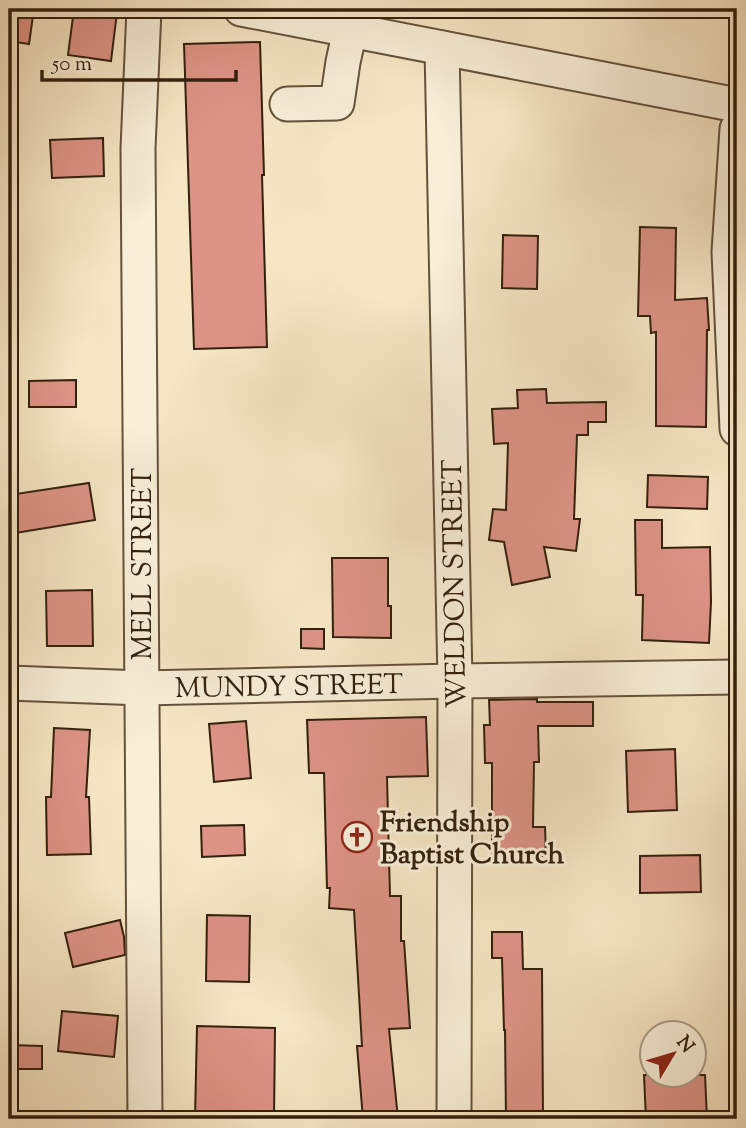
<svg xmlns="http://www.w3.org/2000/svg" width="746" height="1128" viewBox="0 0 746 1128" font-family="'Sorts Mill Goudy',serif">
	<rect width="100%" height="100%" fill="#f6e6c4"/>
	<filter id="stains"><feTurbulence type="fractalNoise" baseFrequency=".00286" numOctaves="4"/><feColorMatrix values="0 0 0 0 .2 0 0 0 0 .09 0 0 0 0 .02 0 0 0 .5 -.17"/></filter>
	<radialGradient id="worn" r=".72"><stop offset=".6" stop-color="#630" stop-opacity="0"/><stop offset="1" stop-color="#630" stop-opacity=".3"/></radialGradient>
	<!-- building -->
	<g fill="#dd9385" stroke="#33200d" stroke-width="2">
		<polygon points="9,9 34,9 29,44 9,41"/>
		<polygon points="74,9 95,9 117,12 111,61 68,55"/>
		<polygon points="260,42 264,175 262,175 267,347 194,349 184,44"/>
		<polygon points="103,138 104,176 52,178 50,140"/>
		<polygon points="640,227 676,228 675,300 707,298 709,330 707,330 706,427 656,426 656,332 651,333 650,316 638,316"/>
		<polygon points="503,235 538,236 537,289 502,288"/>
		<polygon points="76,380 76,407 29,407 29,381"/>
		<polygon points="546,389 547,403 606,402 606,422 588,422 588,435 577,435 574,519 580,519 576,551 544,547 550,577 512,585 504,542 489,540 493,509 506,510 508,443 494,444 492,409 518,408 517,390"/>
		<polygon points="648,475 708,477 707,509 647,507"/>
		<polygon points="89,483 95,520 9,534 9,495"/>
		<polygon points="635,520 662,520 662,548 710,547 711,602 709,643 642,640 643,595 636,595"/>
		<polygon points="332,558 388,558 388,606 391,606 391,638 333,637"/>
		<polygon points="92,590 93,646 47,646 46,591"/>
		<polygon points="301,629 324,629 324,649 301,648"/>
		<polygon points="537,699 537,702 593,702 593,726 538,726 539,762 534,762 533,827 545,827 546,856 492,857 492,763 485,763 484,725 490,725 489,700"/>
		<polygon points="426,717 428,776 387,777 390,896 401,896 401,941 404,941 410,1028 389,1029 398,1119 363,1119 357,1046 362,1046 354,910 329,908 330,888 327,888 324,773 309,773 307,720"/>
		<polygon points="246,721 251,778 214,782 209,724"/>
		<polygon points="54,728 90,730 86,797 89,797 91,854 47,855 46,797 51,797"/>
		<polygon points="675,749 677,810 628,812 626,751"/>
		<polygon points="244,825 245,855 202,857 201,826"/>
		<polygon points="700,855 701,892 640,893 640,856"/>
		<polygon points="207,915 250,916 249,982 206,981"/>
		<polygon points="120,920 124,937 125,955 73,967 65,933"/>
		<polygon points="492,932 522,932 523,969 542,969 543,1119 506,1119 505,1030 504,1030 502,958 492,958"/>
		<polygon points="62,1011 118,1016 114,1057 58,1051"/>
		<polygon points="197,1026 275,1028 274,1119 195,1119"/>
		<polygon points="9,1045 42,1046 42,1069 9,1069"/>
		<polygon points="644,1075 705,1075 707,1119 646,1119"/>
	</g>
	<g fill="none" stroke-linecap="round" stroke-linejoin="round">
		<!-- minor casing -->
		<g stroke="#64523b" stroke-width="37">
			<g id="minor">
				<polyline points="144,9 138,148 145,1119"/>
				<polyline points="241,9 737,105"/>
				<polyline points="442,48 455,681 454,1119"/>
				<polyline points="287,104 337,103 343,62 350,30"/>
				<polyline points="737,129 729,252 737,429"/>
				<polyline points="9,683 142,688 455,681 737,677"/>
			</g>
		</g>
		<!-- minor -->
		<use href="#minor" stroke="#f9efd9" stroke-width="33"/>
	</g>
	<!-- icons -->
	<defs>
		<g id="church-ring" transform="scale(1.575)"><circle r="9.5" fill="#f9efd9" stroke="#8f2418" stroke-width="1.5"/><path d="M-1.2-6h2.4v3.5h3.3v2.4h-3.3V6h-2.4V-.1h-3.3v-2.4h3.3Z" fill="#8f2418"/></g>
	</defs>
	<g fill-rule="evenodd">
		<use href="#church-ring" x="357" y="837"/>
	</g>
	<g text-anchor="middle" stroke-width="6" stroke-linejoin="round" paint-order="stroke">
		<!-- street labels -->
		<g font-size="28" fill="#33200d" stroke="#f9efd9">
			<text transform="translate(141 564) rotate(-90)" y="10">MELL STREET</text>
			<text transform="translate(453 584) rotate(-91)" y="10">WELDON STREET</text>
			<text transform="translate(289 685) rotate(-1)" y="10">MUNDY STREET</text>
		</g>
		<!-- poi labels -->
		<g font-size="28" font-weight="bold" fill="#33200d" stroke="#f9efd9" text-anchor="start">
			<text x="380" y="831">Friendship<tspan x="380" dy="32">Baptist Church</tspan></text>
		</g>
	</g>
	<!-- margin -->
	<rect width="746" height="1128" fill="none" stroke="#f6e6c4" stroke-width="35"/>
	<rect x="10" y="10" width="725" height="1107" fill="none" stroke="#33200d" stroke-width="3.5"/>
	<rect x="18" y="18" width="711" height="1093" fill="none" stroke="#33200d" stroke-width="2"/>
	<!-- north arrow -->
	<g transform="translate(673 1054) rotate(52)"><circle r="33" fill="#f9efd9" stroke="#aa9c87" stroke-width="2"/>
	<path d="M0-5L12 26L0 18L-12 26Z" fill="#8f2418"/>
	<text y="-10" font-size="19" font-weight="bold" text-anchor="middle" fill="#33200d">N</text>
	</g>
	<!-- scale -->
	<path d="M42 70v10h194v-10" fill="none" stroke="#33200d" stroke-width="3.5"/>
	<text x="52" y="70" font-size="21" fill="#33200d" stroke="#f9efd9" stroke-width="5" paint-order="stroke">50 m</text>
	<rect width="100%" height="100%" filter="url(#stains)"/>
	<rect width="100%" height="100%" fill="url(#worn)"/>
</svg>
